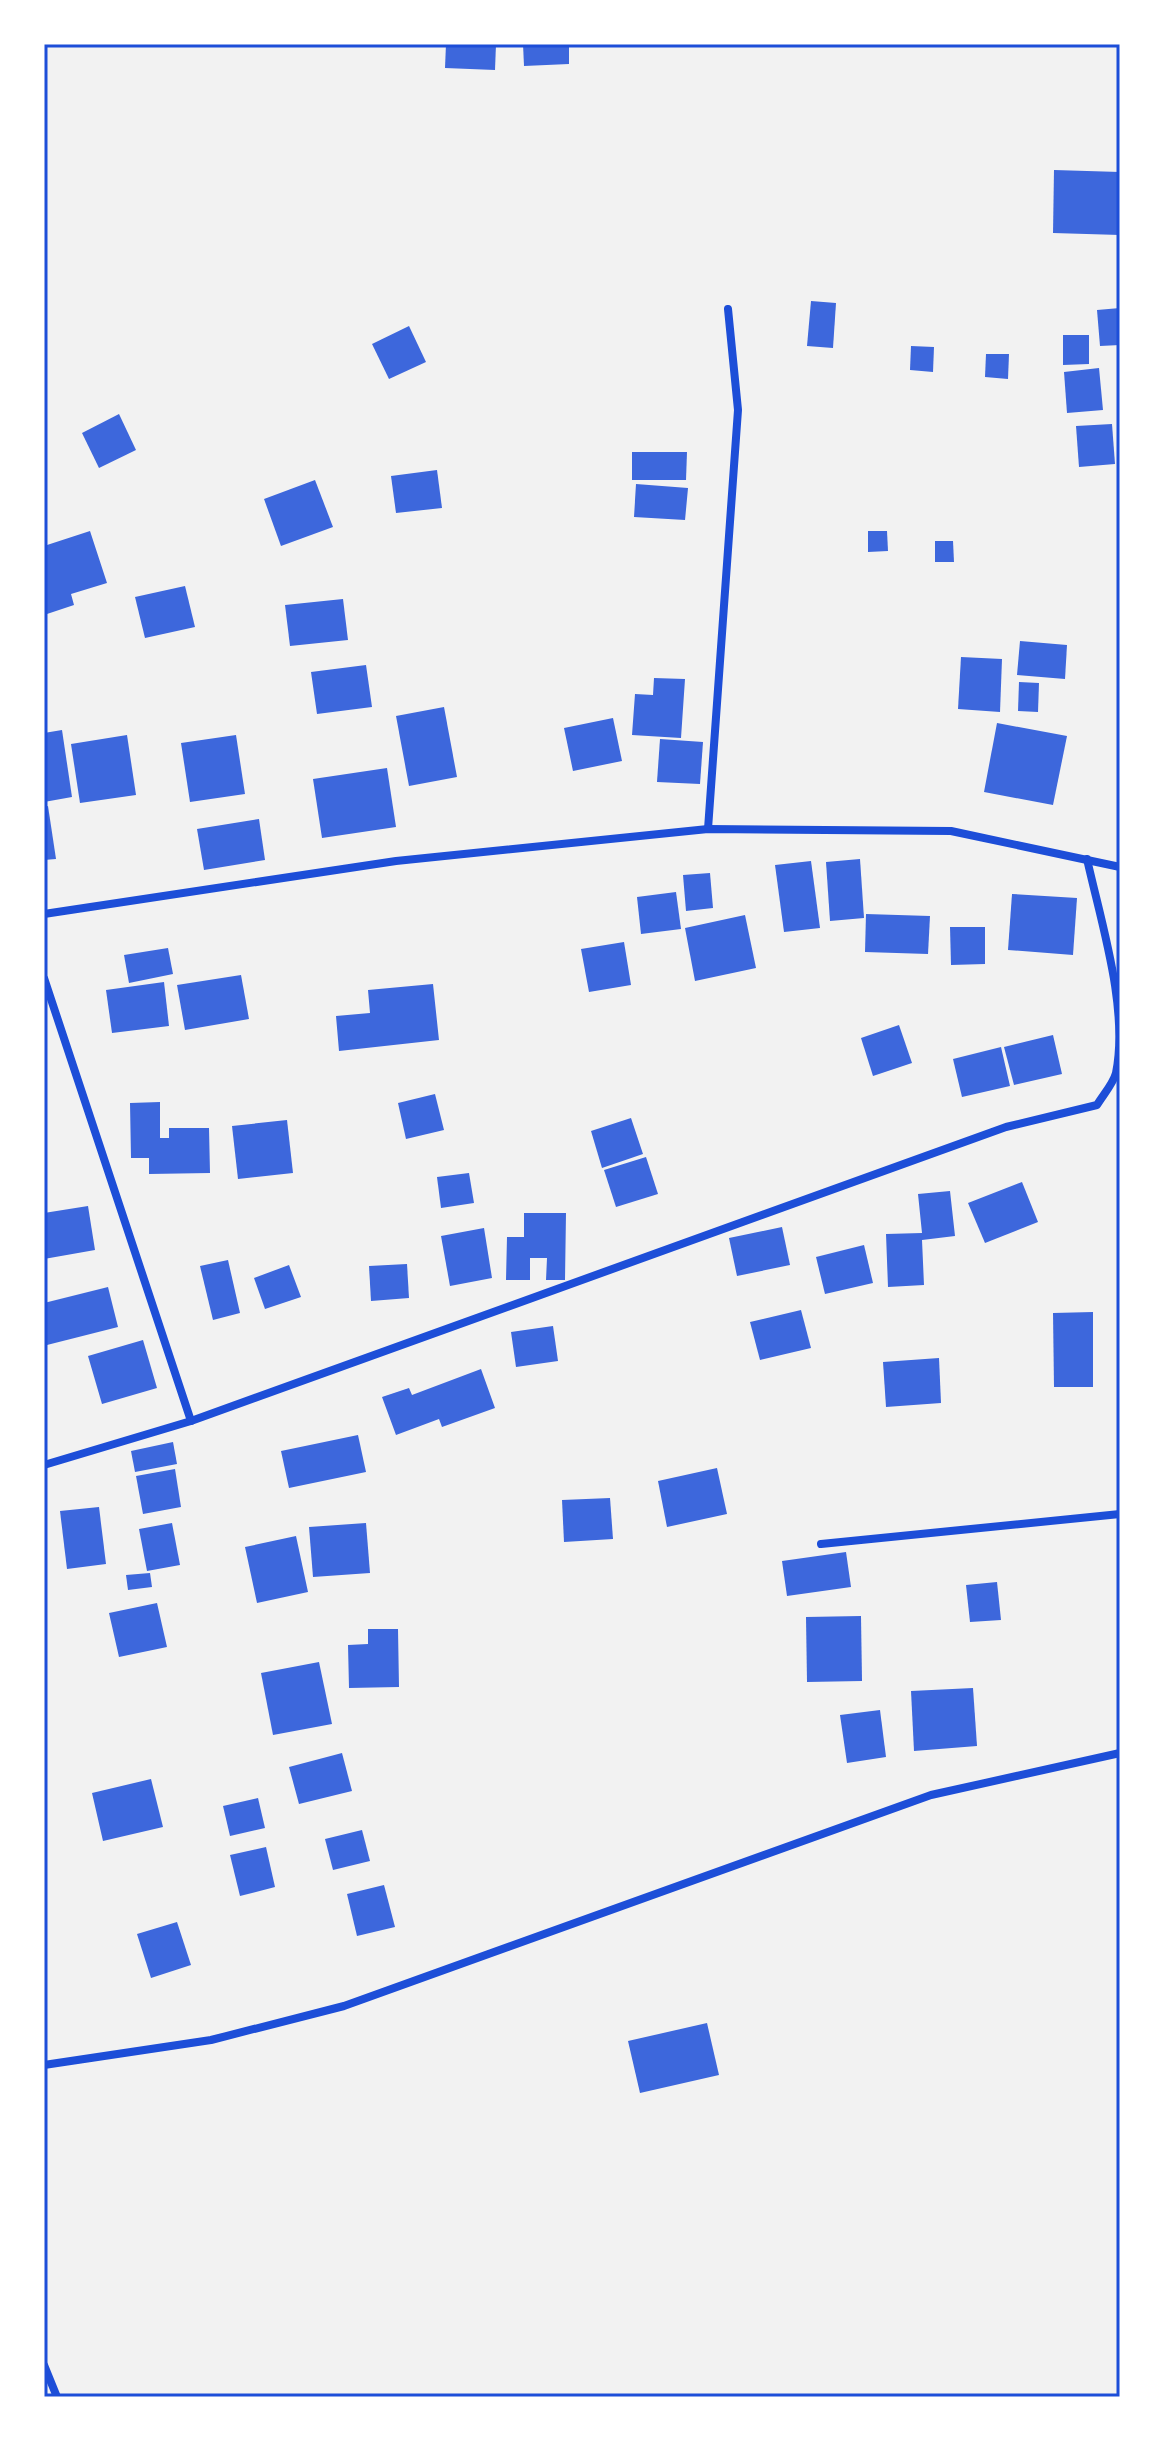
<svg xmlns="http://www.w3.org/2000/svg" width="1164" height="2441" viewBox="0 0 1164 2441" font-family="Montserrat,sans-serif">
	<rect width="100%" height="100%" fill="#f2f2f2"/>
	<!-- building -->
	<g fill="#3d67dc">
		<polygon points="446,44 496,44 495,70 445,68"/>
		<polygon points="523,44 569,44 569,64 524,66"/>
		<polygon points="1054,170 1120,172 1120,235 1053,233"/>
		<polygon points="811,301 836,303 833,348 807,346"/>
		<polygon points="1120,308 1120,345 1100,346 1097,310"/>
		<polygon points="409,326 426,362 389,379 372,344"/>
		<polygon points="1063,335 1089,335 1089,364 1063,365"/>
		<polygon points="911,346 934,347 933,372 910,370"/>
		<polygon points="986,354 1009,354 1008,379 985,377"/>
		<polygon points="1099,368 1103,410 1067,413 1064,372"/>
		<polygon points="119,414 136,450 99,468 82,433"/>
		<polygon points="1112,424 1115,464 1079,467 1076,426"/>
		<polygon points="632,452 687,452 686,480 632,480"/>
		<polygon points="437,470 442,508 396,513 391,476"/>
		<polygon points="315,480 333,527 281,546 264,499"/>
		<polygon points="636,484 688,488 685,520 634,517"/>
		<polygon points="90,531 107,583 71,594 74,605 44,615 44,546"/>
		<polygon points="868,531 887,531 888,551 868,552"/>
		<polygon points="935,541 953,541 954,562 935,562"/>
		<polygon points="185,586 195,627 145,638 135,597"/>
		<polygon points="343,599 348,640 290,646 285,605"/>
		<polygon points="1020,641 1067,645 1065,679 1017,675"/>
		<polygon points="961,657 1002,659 1000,712 958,709"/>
		<polygon points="366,665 372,707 317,714 311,672"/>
		<polygon points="654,678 685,679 681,738 632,735 635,694 653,695"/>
		<polygon points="1019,682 1039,683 1038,712 1018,711"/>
		<polygon points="444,707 457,777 409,786 396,716"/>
		<polygon points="613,718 622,761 573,771 564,728"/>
		<polygon points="997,723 1067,736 1053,805 984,792"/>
		<polygon points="62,730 72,797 44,802 44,733"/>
		<polygon points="127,735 136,795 80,803 71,744"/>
		<polygon points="236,735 245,794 190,802 181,743"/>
		<polygon points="660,739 703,742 700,784 657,782"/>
		<polygon points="387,768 396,827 322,838 313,779"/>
		<polygon points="48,806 56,859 44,860 44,807"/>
		<polygon points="259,819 265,860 204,870 197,829"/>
		<polygon points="860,859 864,918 830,921 826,862"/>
		<polygon points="811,861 820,928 784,932 775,865"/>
		<polygon points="710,873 713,908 686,911 683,875"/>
		<polygon points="676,892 681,929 641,934 637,897"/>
		<polygon points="1012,894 1077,898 1073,955 1008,950"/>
		<polygon points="866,914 930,916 928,954 865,952"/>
		<polygon points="745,915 756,968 695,981 685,928"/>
		<polygon points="950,927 985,927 985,964 951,965"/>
		<polygon points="624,942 631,985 589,992 581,949"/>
		<polygon points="168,948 173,974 129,983 124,955"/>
		<polygon points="241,975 249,1019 185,1030 177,985"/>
		<polygon points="164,982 169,1026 112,1033 106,990"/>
		<polygon points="433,984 439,1040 339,1051 336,1016 370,1013 368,990"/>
		<polygon points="899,1025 912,1063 873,1076 861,1038"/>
		<polygon points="1053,1035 1062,1074 1014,1085 1004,1047"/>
		<polygon points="1001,1047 1010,1086 962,1097 953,1059"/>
		<polygon points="435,1094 444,1130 406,1139 398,1103"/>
		<polygon points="160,1102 160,1138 169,1138 169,1128 209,1128 210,1173 149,1174 149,1158 131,1158 130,1103"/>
		<polygon points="631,1118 643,1154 602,1168 591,1131"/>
		<polygon points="287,1120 293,1173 238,1179 232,1126"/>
		<polygon points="646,1157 658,1194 616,1207 604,1170"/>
		<polygon points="469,1173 474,1203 441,1208 437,1177"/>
		<polygon points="1022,1182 1038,1222 985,1243 968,1203"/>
		<polygon points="950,1191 955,1236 922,1240 924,1285 888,1287 886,1234 922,1233 918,1194"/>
		<polygon points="88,1206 95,1250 44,1259 44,1213"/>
		<polygon points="524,1213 566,1213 565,1280 546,1280 547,1258 530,1258 530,1280 506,1280 507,1237 524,1237"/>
		<polygon points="782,1227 790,1265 737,1276 729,1238"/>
		<polygon points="484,1228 492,1278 450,1286 441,1236"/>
		<polygon points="864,1245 873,1283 825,1294 816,1257"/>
		<polygon points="228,1260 240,1313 213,1320 200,1266"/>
		<polygon points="407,1264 409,1298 371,1301 369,1266"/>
		<polygon points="289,1265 301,1297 265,1309 254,1278"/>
		<polygon points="108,1287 118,1327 47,1345 44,1334 44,1303"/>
		<polygon points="801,1310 811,1348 760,1360 750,1322"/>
		<polygon points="1093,1312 1093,1387 1054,1387 1053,1313"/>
		<polygon points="553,1326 558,1361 516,1367 511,1332"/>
		<polygon points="143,1340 157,1388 102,1404 88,1356"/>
		<polygon points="939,1358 941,1403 886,1407 883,1362"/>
		<polygon points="481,1369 495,1408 442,1427 439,1419 396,1435 382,1397 409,1388 412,1395"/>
		<polygon points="358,1435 366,1472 289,1488 281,1451"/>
		<polygon points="173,1442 177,1464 135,1472 131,1451"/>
		<polygon points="717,1468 727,1514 667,1527 658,1481"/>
		<polygon points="175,1469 181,1507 143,1514 136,1476"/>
		<polygon points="610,1498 613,1539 564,1542 562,1500"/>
		<polygon points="99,1507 106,1564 67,1569 60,1511"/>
		<polygon points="172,1523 180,1565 147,1571 139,1529"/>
		<polygon points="366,1523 370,1573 313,1577 309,1527"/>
		<polygon points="296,1536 308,1592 257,1603 245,1547"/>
		<polygon points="846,1552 851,1587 787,1596 782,1561"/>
		<polygon points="150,1573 152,1587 128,1590 126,1575"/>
		<polygon points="997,1582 1001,1620 970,1622 966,1585"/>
		<polygon points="157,1603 167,1647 119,1657 109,1613"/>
		<polygon points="861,1616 862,1681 807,1682 806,1617"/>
		<polygon points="368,1629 398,1629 399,1687 349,1688 348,1645 368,1644"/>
		<polygon points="319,1662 332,1724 273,1735 261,1673"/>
		<polygon points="973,1688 977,1746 914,1751 911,1691"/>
		<polygon points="880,1710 886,1757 847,1763 840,1715"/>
		<polygon points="342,1753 352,1791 299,1804 289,1767"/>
		<polygon points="151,1779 163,1827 103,1841 92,1793"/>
		<polygon points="258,1798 265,1828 230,1836 223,1806"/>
		<polygon points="362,1830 370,1861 333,1870 325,1839"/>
		<polygon points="266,1847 275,1887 240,1896 230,1855"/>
		<polygon points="384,1885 395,1927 357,1936 347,1894"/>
		<polygon points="177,1922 191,1965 151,1978 137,1934"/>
		<polygon points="707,2023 719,2075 640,2093 628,2041"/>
	</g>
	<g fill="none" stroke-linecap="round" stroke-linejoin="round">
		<!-- minor -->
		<g stroke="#1d4ed8" stroke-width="8">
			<polyline points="708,829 738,410 728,309"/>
			<polyline points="44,914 396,861 708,829 951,831 1120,867"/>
			<polyline points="44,978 191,1421"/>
			<path d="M44 1465 191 1421 1006 1127 1097 1105C1103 1095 1113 1084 1116 1073 1129 1009 1101 922 1087 859"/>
			<polyline points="821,1544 1120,1514"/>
			<polyline points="44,2065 211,2040 344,2006 931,1795 1120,1753"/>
			<polyline points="44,2365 57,2397"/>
		</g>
	</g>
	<!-- border -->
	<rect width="1164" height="2441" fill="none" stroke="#ffffff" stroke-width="92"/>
	<rect x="46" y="46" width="1072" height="2349" fill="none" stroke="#1d4ed8" stroke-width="3"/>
</svg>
